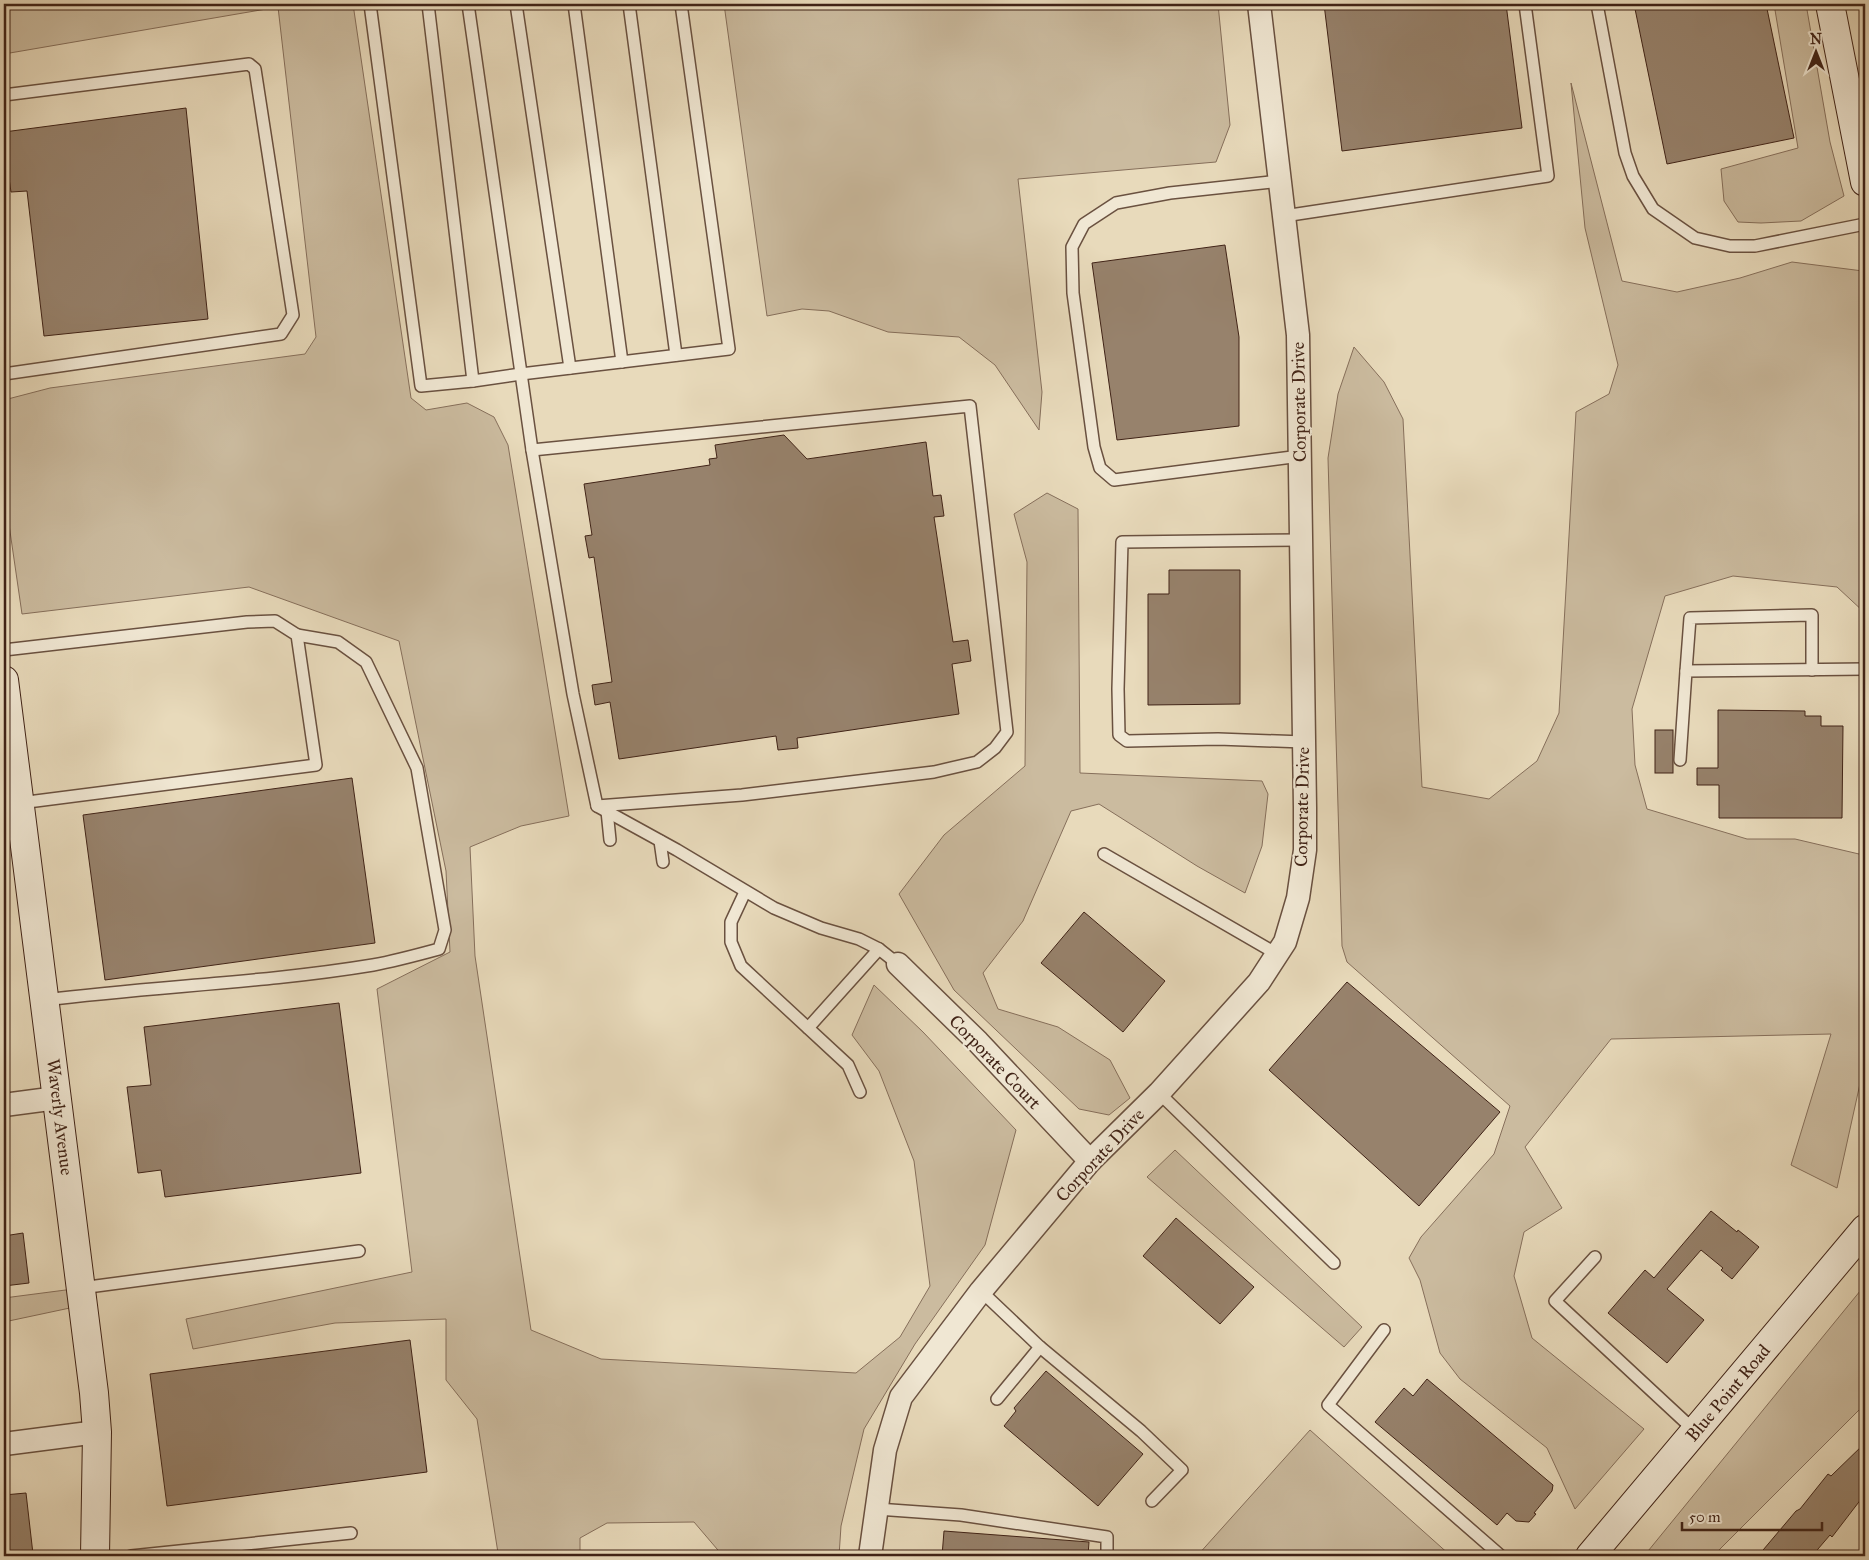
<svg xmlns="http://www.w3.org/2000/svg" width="1869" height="1560" viewBox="0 0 1869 1560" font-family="'IM FELL Great Primer',serif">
	<rect width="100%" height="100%" fill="#e8dabb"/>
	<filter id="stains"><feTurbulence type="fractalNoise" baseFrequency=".004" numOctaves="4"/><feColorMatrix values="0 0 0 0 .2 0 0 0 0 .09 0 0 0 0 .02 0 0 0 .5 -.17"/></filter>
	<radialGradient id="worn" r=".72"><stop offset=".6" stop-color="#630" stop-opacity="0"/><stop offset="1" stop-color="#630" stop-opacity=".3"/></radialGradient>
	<!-- green -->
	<g fill="#cbbb9f" stroke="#866f5b">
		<polygon points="4,4 353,4 411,398 426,410 467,403 494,417 508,445 569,816 521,826 470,847 475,956 531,1330 601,1359 856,1373 900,1337 930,1286 914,1161 879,1071 852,1035 874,985 923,1032 1016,1130 985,1245 915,1344 864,1429 841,1526 839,1556 723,1556 694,1522 607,1523 580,1538 580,1556 478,1556 498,1553 477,1419 446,1380 446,1319 335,1323 193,1349 186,1319 412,1272 377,989 450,952 446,871 399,641 249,587 22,614 4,490 4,400 50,388 305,354 316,337 278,7 4,54"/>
		<polygon points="724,4 1218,4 1230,125 1216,162 1018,179 1042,392 1039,430 995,365 959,337 888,332 829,311 802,309 767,316"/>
		<polygon points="1774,4 1806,4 1830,142 1844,196 1801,221 1761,223 1738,222 1724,201 1721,169 1798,148"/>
		<polygon points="1571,83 1622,281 1677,292 1740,278 1792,262 1863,271 1865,285 1865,613 1837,587 1733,576 1665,596 1632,709 1635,765 1647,809 1747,839 1795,839 1859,854 1865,861 1865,1061 1837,1188 1791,1165 1831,1034 1611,1039 1525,1147 1562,1208 1524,1232 1514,1276 1532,1338 1644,1429 1575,1509 1547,1448 1460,1379 1440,1353 1420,1280 1409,1258 1421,1237 1494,1154 1510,1106 1347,962 1342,946 1328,458 1338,394 1354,347 1384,382 1403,419 1422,787 1489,799 1537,761 1559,713 1576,412 1609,394 1618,365 1585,228"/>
		<polygon points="1047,493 1078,509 1080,773 1262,781 1268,794 1262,846 1245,893 1197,866 1099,804 1071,811 1023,921 983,973 998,1009 1058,1027 1110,1060 1130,1098 1109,1115 1079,1109 954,990 899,894 944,835 1025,766 1027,562 1014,514"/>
		<polygon points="1175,1150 1362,1327 1344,1347 1147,1177"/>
		<polygon points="1865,1285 1865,1404 1713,1556 1644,1556"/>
		<polygon points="81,1288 84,1305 4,1322 4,1298"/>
		<polygon points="1310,1430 1451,1556 1197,1556"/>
	</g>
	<!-- building -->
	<g fill="#97826c" stroke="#402317">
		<polygon points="1324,4 1506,4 1522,128 1342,151"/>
		<polygon points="1634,4 1766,4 1794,138 1667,164"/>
		<polygon points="186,108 208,319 44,336 27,191 11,192 4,143 4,132"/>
		<polygon points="1225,245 1239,337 1239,426 1117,440 1092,263"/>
		<polygon points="784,435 807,459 926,442 933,496 941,495 944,516 934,517 953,642 968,640 971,661 952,664 959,714 797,738 798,748 778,750 776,736 619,759 610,702 595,705 592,685 612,682 594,557 589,558 585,536 592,535 584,484 710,465 709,459 717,458 715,445"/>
		<polygon points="1169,570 1240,570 1240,704 1148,705 1148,594 1169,594"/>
		<polygon points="1718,710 1805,711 1805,716 1821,716 1821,726 1843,726 1842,818 1719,818 1719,785 1697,785 1697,768 1718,768"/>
		<rect x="1655" y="730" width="18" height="43"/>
		<polygon points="352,778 375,943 105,980 83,815"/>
		<polygon points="1084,912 1165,981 1123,1032 1041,963"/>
		<polygon points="1347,982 1500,1112 1419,1206 1269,1070"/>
		<polygon points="339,1003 361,1173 165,1197 161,1170 138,1173 127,1087 151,1085 144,1027"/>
		<polygon points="1711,1211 1737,1232 1738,1230 1759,1247 1732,1279 1721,1270 1723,1268 1701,1250 1667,1289 1704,1320 1667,1363 1608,1313 1645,1270 1654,1278"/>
		<polygon points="1176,1218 1254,1287 1220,1324 1143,1256"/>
		<polygon points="23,1233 29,1283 4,1286 4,1236"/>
		<polygon points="410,1340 427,1472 167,1506 150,1374"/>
		<polygon points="1046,1371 1143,1454 1098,1506 1004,1426 1016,1411 1014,1408"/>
		<polygon points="1427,1379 1553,1485 1552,1491 1534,1513 1536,1514 1529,1522 1516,1521 1507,1513 1497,1525 1375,1422 1404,1388 1413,1396"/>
		<polygon points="1865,1443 1865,1494 1832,1537 1830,1535 1812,1556 1758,1556 1796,1511 1800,1509 1828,1474 1831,1476"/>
		<polygon points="26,1493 33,1554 10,1556 8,1546 4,1546 4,1495"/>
		<polygon points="944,1531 1089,1542 1088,1556 942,1556"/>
	</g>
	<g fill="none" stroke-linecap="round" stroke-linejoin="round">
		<!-- lane casing -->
		<g stroke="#6a5140" stroke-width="14">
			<g id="lane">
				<polyline points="370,4 421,386 473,381 521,374 729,349 681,4"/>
				<polyline points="428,4 473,381"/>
				<polyline points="468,4 532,450 573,694 597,806 677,850 774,908 821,928 859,939 879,949 898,964"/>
				<polyline points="516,4 570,368"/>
				<polyline points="574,4 622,362"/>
				<polyline points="629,4 676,355"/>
				<polyline points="1597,4 1625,153 1633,176 1653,209 1695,238 1730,246 1755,246 1865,224"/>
				<polyline points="4,95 249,64 255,69 293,315 281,334 4,374"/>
				<polyline points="1280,181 1170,193 1116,203 1084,224 1072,247 1073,293 1094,447 1100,468 1114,480 1300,456"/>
				<polyline points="1284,216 1548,176 1525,4"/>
				<polyline points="532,450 970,406 1007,732 995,748 977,762 934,772 742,795 597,806"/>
				<polyline points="1301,540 1122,542 1118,689 1119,735 1127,741 1218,739 1304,742"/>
				<polyline points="4,650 247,622 275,621 297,635 316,765 20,803"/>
				<polyline points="1686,671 1690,618 1812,615 1812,670"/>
				<polyline points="1680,760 1686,671 1865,669"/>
				<polyline points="607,811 610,840"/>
				<polyline points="660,841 663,862"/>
				<polyline points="1104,854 1277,954"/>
				<polyline points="745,892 731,922 731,942 741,966 848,1065 860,1092"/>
				<path d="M45 1000C154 986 264 983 373 965 395 961 417 955 439 949L445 930 417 768 366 662 338 642 297 635"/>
				<polyline points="808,1028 879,949"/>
				<polyline points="1159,1093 1334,1263"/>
				<polyline points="1595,1257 1555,1301 1695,1431"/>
				<polyline points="81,1288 359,1251"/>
				<polyline points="981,1291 1040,1347 1141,1431 1182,1470 1152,1501"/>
				<polyline points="1384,1330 1328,1405 1501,1556"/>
				<polyline points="997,1399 1040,1347"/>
				<polyline points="877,1509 961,1515 1107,1537 1107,1556"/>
				<polyline points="131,1556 351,1533"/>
			</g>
		</g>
		<!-- street casing -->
		<g stroke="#6a5140" stroke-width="25">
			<g id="street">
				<polyline points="898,964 978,1042 1090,1161"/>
				<polyline points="4,1105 57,1098"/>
				<polyline points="4,1444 97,1432"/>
				<polyline points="870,1556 885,1450 901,1397 981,1291 1090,1161 1159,1093 1259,982 1285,942 1298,898 1305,850 1305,807 1298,335 1259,4"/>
			</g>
		</g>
		<!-- secondary casing -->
		<g stroke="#402317" stroke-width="30">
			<g id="secondary">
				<polyline points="1830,4 1865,182"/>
				<polyline points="4,680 94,1393 97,1432 95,1556"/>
				<polyline points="1590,1556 1865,1229"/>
			</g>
		</g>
		<!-- lane -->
		<use href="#lane" stroke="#f0e7d3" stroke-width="11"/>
		<!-- street -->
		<use href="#street" stroke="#f0e7d3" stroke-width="22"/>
		<!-- secondary -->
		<use href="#secondary" stroke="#f0e7d3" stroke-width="28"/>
	</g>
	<g text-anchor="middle" stroke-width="4.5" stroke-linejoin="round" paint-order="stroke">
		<!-- street labels -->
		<g font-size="18" fill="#402317" stroke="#f0e7d3">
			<text transform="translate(1299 402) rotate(-91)" y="6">Corporate Drive</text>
			<text transform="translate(1302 807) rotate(-89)" y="6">Corporate Drive</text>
			<text transform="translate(995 1062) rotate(46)" y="6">Corporate Court</text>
			<text transform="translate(60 1117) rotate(83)" y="6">Waverly Avenue</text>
			<text transform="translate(1100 1155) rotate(-47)" y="6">Corporate Drive</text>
			<text transform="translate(1728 1393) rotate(-50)" y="6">Blue Point Road</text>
		</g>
	</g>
	<!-- margin -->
	<rect width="1869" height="1560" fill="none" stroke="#e8dabb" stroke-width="20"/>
	<rect x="5" y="5" width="1859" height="1550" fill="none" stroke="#402317" stroke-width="2.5"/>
	<rect x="10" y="10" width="1849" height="1540" fill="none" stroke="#402317"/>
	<!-- north arrow -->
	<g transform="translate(1816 52)" stroke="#f0e7d3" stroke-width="4" paint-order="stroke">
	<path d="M0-4L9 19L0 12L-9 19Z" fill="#402317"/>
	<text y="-8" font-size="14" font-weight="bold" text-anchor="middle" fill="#402317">N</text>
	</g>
	<!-- scale -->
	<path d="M1682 1522v8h140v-8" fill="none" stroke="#402317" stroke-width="2.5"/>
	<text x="1689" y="1522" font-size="15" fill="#402317" stroke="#f0e7d3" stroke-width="4" paint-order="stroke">50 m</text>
	<rect width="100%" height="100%" filter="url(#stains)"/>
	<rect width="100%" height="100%" fill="url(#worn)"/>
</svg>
